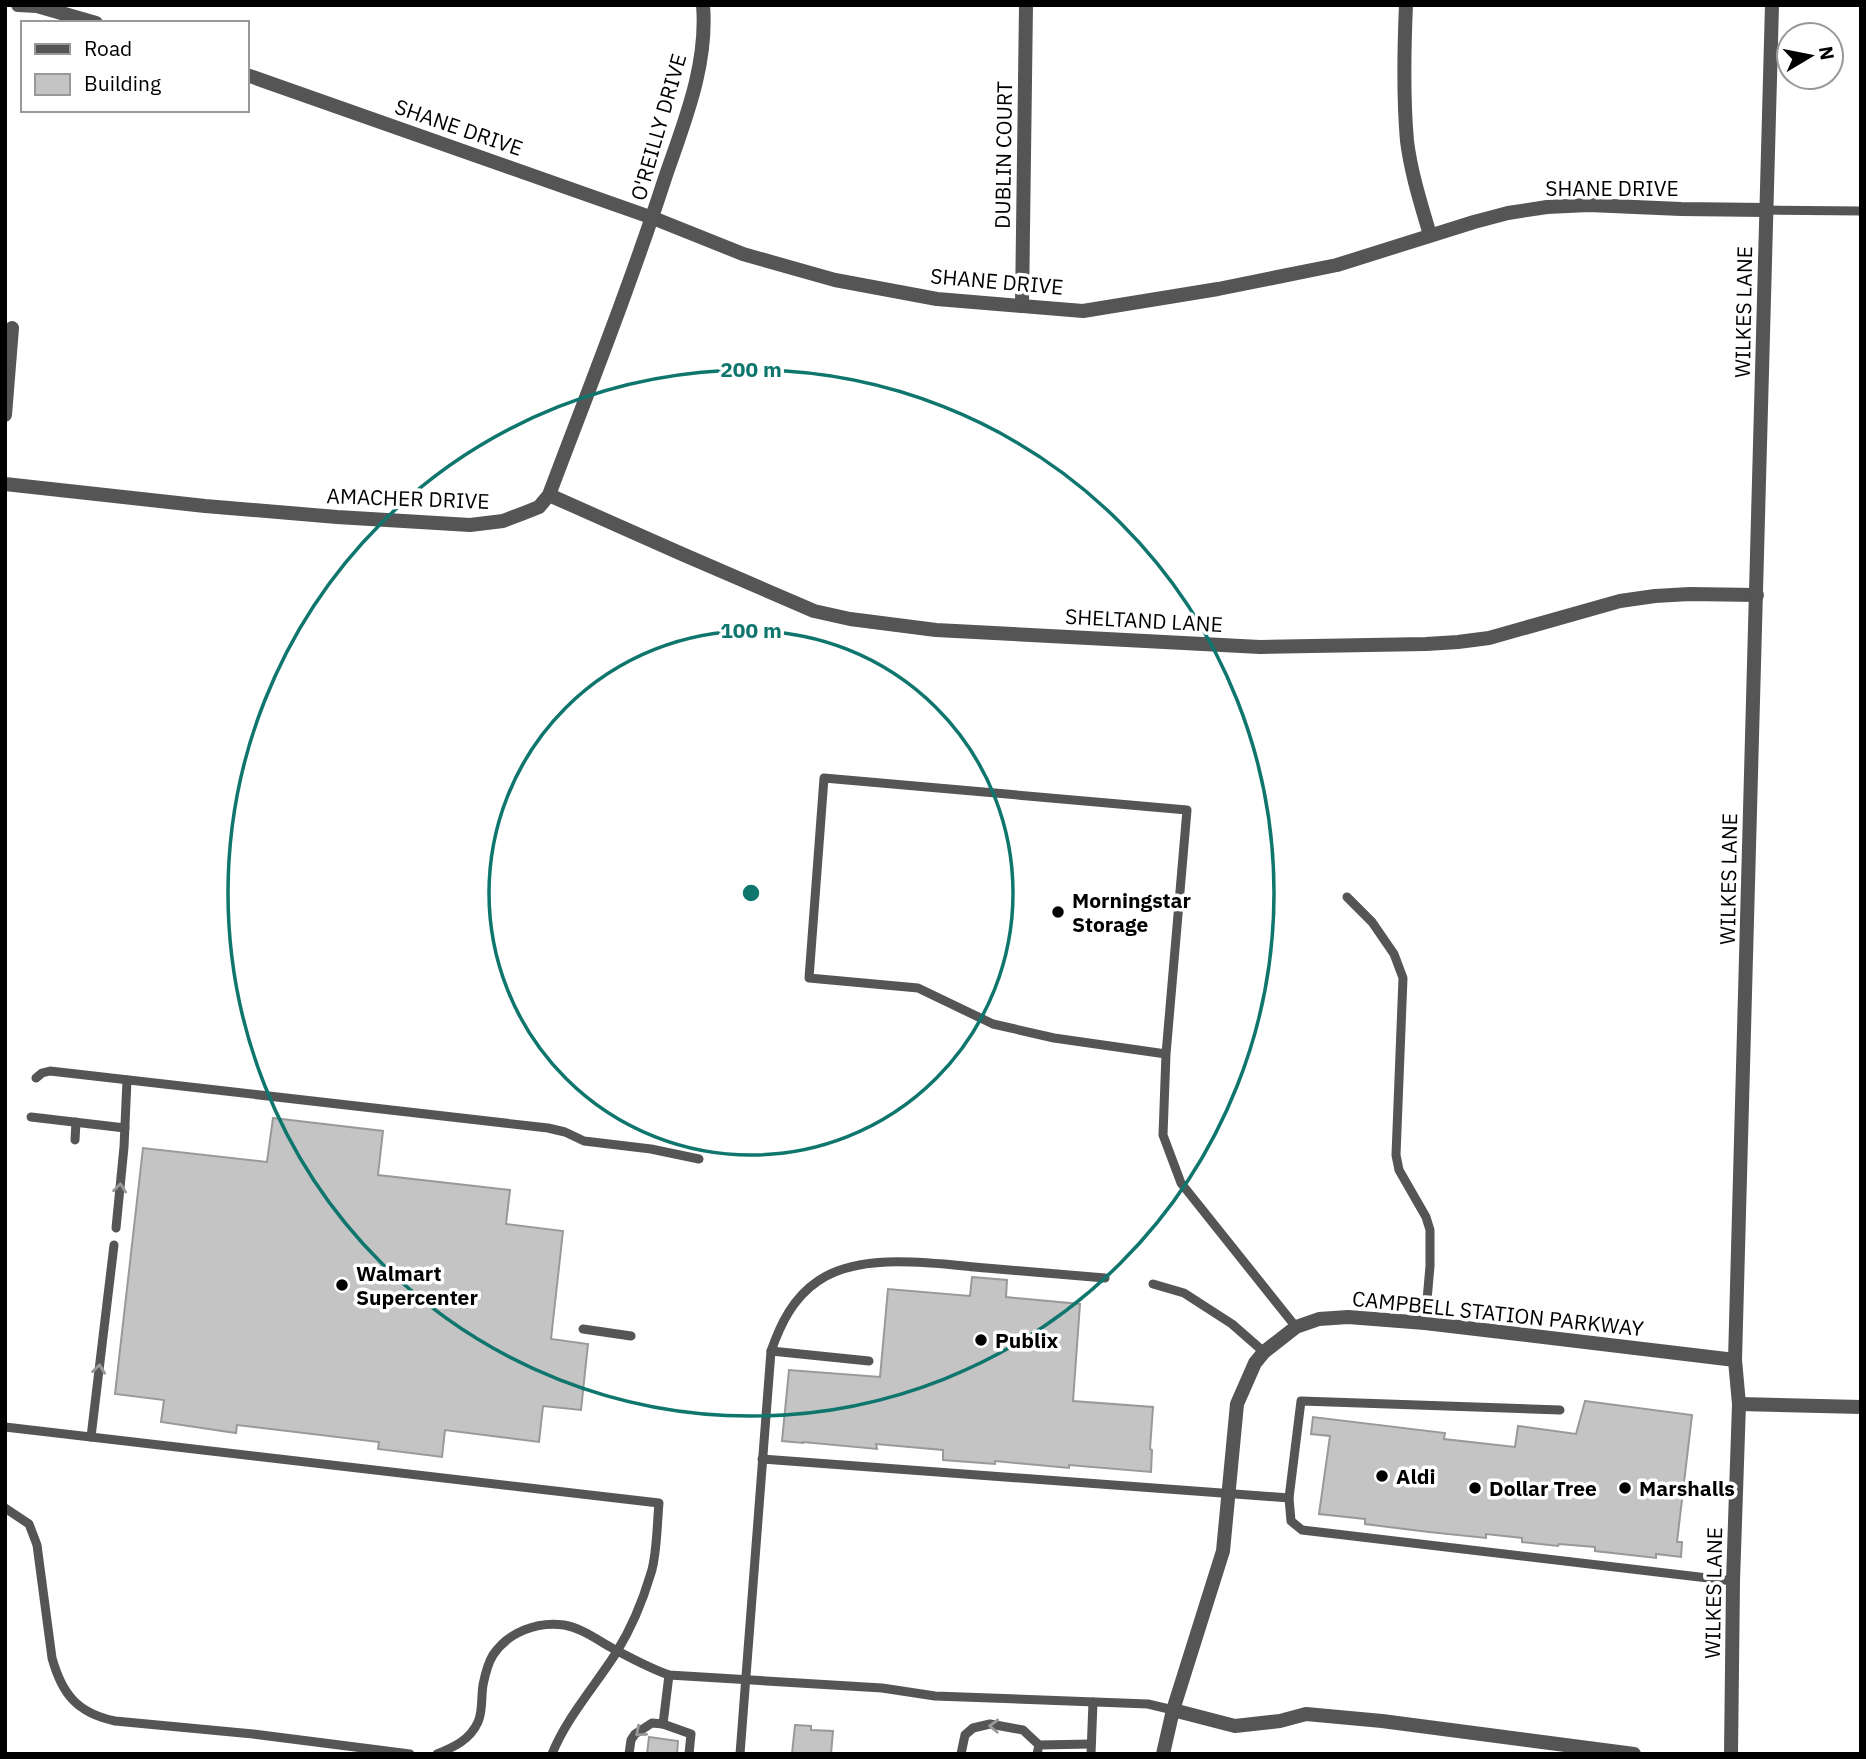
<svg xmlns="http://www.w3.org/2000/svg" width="1866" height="1759" viewBox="0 0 1866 1759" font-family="'IBM Plex Sans',sans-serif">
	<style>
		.building { fill: #c4c4c4; stroke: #999; stroke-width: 2 }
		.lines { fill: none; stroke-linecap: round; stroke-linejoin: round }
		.service { stroke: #555; stroke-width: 9 }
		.minor { stroke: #555; stroke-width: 14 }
		.oneway { stroke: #999 }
		.ring { fill: none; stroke: #0f766e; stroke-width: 3.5 }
		.poi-dot { fill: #000; stroke: #fff; stroke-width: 2.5 }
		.labels { text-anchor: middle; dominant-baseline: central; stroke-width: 7; stroke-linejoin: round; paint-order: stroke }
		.street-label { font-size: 21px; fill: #000; stroke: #fff }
		.poi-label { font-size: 21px; font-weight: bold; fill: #000; stroke: #fff; text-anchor: start }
		.centre { fill: #0f766e; stroke: #fff; stroke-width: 3.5 }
		.ring-label { font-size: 21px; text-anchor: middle; font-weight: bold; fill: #0f766e; stroke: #fff; stroke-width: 7; stroke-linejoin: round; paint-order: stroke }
	</style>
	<rect width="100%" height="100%" fill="#fff"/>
	<g class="building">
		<path d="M273,1118L383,1131L378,1175L510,1190L506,1224L563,1231L551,1339L588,1344L581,1410L543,1406L539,1442L445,1430L442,1457L378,1449L379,1442L237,1425L236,1433L161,1422L164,1400L115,1394L143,1148L267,1162Z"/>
		<path d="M972,1277L1007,1280L1006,1297L1080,1304L1073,1401L1153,1407L1150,1449L1152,1450L1151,1472L1069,1465V1468L995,1461V1464L943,1460V1450L876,1444L877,1449L803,1442V1443L782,1441L789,1370L880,1377L888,1289L970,1296Z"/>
		<path d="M1585,1401L1692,1415L1677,1542H1682L1681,1557L1656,1554V1558L1595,1551V1547L1559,1544L1558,1546L1522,1542V1538L1486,1534V1538L1429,1532L1365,1524V1519L1319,1514L1330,1436L1311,1434L1313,1417L1445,1433L1444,1439L1515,1447L1518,1426L1576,1434Z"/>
		<path d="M795,1725L811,1726V1730L833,1731L831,1754H792Z"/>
		<path d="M649,1737L678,1741L677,1754H647Z"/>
	</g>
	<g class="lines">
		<g class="service">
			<path d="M1766,210L1861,211"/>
			<path d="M1347,897L1372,922L1394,954L1403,978L1396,1155L1399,1170L1426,1217L1430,1230V1266L1425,1323"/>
			<path d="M1166,1054L1054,1038L993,1024L918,988L809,978L824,778L1187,810L1166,1054L1163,1135L1181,1183L1296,1327"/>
			<path d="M36,1078L42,1073L50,1071L548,1128L565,1132L584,1141L651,1149L699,1159"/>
			<path d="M31,1117L125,1128"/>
			<path d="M75,1140L76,1122"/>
			<path d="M116,1228L124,1147L127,1080"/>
			<path d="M1153,1284L1184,1293L1232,1324L1264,1352"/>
			<path d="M583,1329L631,1336"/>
			<path d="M771,1351L869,1361"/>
			<path d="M1560,1410L1301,1401L1289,1498L1291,1521L1302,1530L1733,1581"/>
			<path d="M5,1427L659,1503C657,1523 657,1555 651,1573C643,1600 631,1629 616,1653C595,1686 567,1717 552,1754"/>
			<path d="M91,1437L114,1245"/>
			<path d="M762,1459L1289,1498"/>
			<path d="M5,1508L29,1524L37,1545L52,1658C62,1694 77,1713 115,1721L253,1734L410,1754"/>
			<path d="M663,1724L669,1675"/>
			<path d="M437,1754C454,1747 470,1740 478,1722C483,1711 481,1697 483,1685C485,1675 488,1663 493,1655C508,1632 538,1621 564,1625C581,1628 596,1639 612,1648C631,1658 649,1668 669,1675L882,1688L935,1696L1148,1704L1173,1710"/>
			<path d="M629,1754L631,1740L635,1734L652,1723L663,1724L691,1734L689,1754"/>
			<path d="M740,1754L771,1351C781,1323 793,1298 818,1281C861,1251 937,1264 986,1268C1026,1271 1065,1275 1105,1278"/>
			<path d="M961,1754L965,1735L973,1728L990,1724L1023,1730L1039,1745"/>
			<path d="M1037,1754L1039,1745L1091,1744"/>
			<path d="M1091,1754L1093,1702"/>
		</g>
		<g class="minor">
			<path d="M18,5L37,6L96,23"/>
			<path d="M1406,5C1404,50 1403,96 1407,141C1411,173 1421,204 1430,235"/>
			<path d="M247,75L653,218L743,254L835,280L937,299L1083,311L1218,289L1337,265L1474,222L1508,213L1547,207L1589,205L1681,209L1766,210"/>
			<path d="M1022,306L1026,5"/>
			<path d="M5,415L12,328"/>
			<path d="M5,484L205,506L337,517L470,525L503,521L524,513L539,507L549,495C589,389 631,283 666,175C685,120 708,64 703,5"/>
			<path d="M549,495L682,554L814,611L850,619L936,630L1260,647L1426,644L1458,642L1489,638L1620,601L1655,596L1690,594L1757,595"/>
			<path d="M1739,1404L1861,1407"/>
			<path d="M1173,1710L1235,1726L1280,1721L1306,1714L1382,1721L1634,1754"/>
			<path d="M1163,1754L1173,1710L1223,1551L1237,1404L1255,1363L1264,1352L1296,1327L1319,1319L1348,1317L1425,1323L1735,1360"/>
			<path d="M1731,1754L1733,1581L1739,1404L1735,1360L1772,5"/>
		</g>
	</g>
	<defs><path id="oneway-chevron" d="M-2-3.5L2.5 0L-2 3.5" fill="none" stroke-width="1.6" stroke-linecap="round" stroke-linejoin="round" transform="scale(1.75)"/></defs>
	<g class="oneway">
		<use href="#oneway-chevron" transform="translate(120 1188) rotate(-84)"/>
		<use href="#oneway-chevron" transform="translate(99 1369) rotate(-83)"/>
		<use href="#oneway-chevron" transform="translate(994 1726) rotate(-178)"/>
		<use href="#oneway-chevron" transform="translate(640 1732) rotate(139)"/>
	</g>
	<g class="ring">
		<circle cx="751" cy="893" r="262"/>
		<circle cx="751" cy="893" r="523"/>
	</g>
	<g class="poi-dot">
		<circle cx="1058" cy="912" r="7"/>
		<circle cx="342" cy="1285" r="7"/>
		<circle cx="981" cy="1340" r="7"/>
		<circle cx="1382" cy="1476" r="7"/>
		<circle cx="1475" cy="1488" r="7"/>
		<circle cx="1625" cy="1488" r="7"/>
	</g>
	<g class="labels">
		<g class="street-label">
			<text transform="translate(459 127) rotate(19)">SHANE DRIVE</text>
			<text transform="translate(658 127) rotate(-74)">O'REILLY DRIVE</text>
			<text transform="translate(1003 155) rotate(-89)">DUBLIN COURT</text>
			<text x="1612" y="188">SHANE DRIVE</text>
			<text transform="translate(997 281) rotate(5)">SHANE DRIVE</text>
			<text transform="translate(1743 312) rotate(-89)">WILKES LANE</text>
			<text transform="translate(408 498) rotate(2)">AMACHER DRIVE</text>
			<text transform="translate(1144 620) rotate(3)">SHELTAND LANE</text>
			<text transform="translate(1728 879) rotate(-89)">WILKES LANE</text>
			<text transform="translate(1498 1313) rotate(6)">CAMPBELL STATION PARKWAY</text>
			<text transform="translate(1713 1593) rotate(-89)">WILKES LANE</text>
		</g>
		<g class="poi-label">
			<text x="1072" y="900">Morningstar<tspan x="1072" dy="24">Storage</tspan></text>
			<text x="356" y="1273">Walmart<tspan x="356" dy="24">Supercenter</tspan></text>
			<text x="995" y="1340">Publix</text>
			<text x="1396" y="1476">Aldi</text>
			<text x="1489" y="1488">Dollar Tree</text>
			<text x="1639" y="1488">Marshalls</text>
		</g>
	</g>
	<circle cx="751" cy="893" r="10" class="centre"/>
	<g class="ring-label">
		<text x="751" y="377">200 m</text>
		<text x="751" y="638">100 m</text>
	</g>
	<rect width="1866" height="1759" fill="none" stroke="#000000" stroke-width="14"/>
	<rect x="21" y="21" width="228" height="91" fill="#ffffff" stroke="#999999" stroke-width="2"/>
	<rect x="35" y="44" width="35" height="10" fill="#555555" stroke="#999999" stroke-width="2"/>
	<text x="84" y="56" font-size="21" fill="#000000">Road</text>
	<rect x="35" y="74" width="35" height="21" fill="#c4c4c4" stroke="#999999" stroke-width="2"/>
	<text x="84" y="91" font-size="21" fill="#000000">Building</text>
	<g transform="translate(1810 56) rotate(80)"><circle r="33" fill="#ffffff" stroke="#999999" stroke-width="2"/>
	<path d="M0-5L12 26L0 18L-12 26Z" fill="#000000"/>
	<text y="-10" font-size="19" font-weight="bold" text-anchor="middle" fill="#000000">N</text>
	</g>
</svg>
